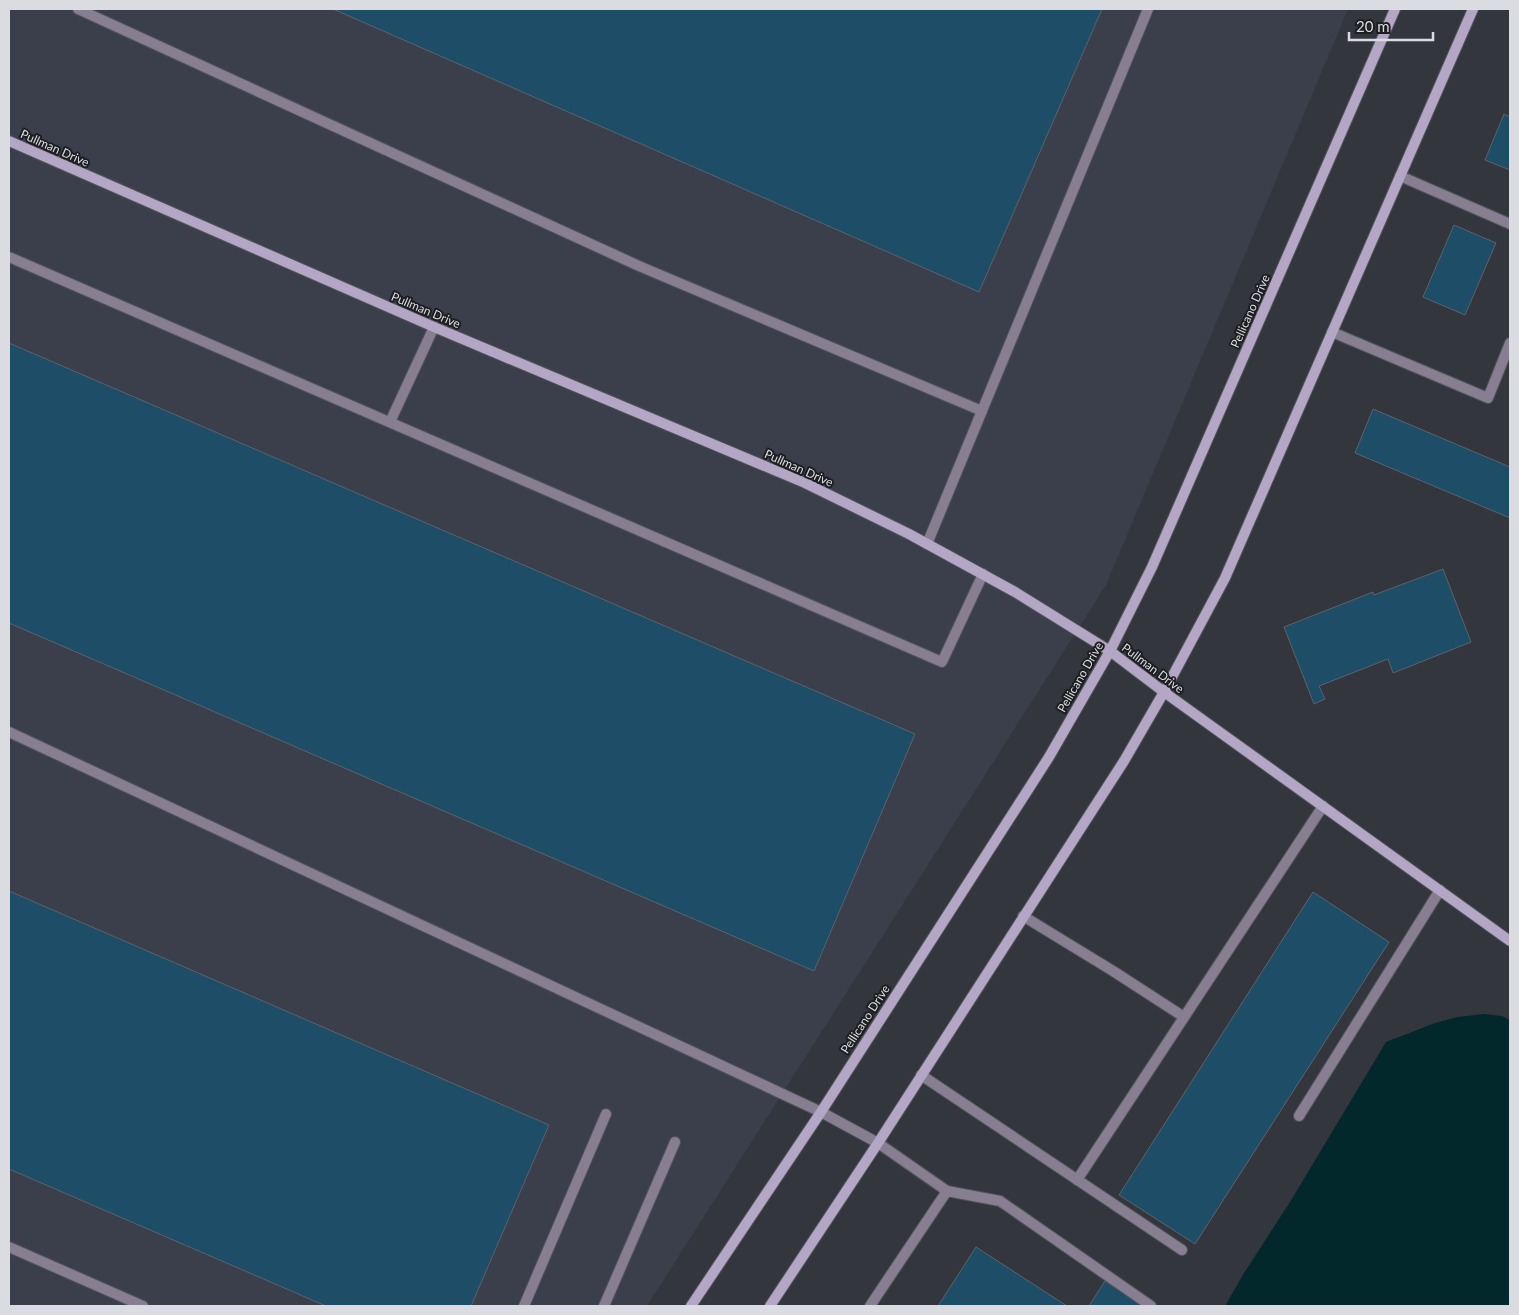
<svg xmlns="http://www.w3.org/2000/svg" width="1519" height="1315" viewBox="0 0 1519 1315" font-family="Lato,sans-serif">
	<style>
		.built { fill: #3b3f4c }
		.water { fill: #03282b }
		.building { fill: #1e4d68; stroke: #5b6369 }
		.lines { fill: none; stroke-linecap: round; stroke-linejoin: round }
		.lane-casing { stroke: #52545b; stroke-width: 12 }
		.secondary-casing { stroke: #52545b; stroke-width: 12 }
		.lane { stroke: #877e91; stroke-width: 10 }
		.secondary { stroke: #b4a6c5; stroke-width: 10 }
		.labels { text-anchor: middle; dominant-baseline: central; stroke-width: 4; stroke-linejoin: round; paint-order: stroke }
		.street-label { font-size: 12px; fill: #dbdce1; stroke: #1d1e21 }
	</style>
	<rect width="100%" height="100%" fill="#34363e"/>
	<path class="built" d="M9,9H1348L1106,585L647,1306H9Z"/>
	<path class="water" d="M1484,1014L1502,1016L1510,1020V1306H1225L1244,1273L1290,1202L1386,1042L1435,1023L1457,1017Z"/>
	<g class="building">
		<path d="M333,9H1102L979,292Z"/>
		<path d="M1504,114L1510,117V170L1485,160Z"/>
		<path d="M1454,225L1496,243L1465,315L1423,297Z"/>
		<path d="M9,343L915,734L814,971L9,623Z"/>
		<path d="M1373,409L1510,467V518L1355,453Z"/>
		<path d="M1443,569L1471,642L1393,673L1388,659L1319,686L1325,699L1314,704L1284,627L1373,592L1374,595Z"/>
		<path d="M9,891L549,1125L471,1306H326L9,1169Z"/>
		<path d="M1313,892L1389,942L1195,1244L1119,1195Z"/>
		<path d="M976,1247L1067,1306H938Z"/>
		<path d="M1105,1281L1144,1306H1089Z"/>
	</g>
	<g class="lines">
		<defs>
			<g id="lane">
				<path d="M78,9L639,266L982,411"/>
				<path d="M1400,176L1510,224"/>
				<path d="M9,257L942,662L983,574"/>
				<path d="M1332,332L1488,398L1510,343"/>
				<path d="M390,422L434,327"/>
				<path d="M927,544L1148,9"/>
				<path d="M9,732L821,1112L878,1143L947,1191L1000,1201L1151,1306"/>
				<path d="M1023,916L1113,971L1184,1017"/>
				<path d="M921,1075L1182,1250"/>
				<path d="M1299,1116L1440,890"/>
				<path d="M1077,1180L1323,806"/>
				<path d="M9,1247L143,1306"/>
				<path d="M524,1306L606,1114"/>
				<path d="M604,1306L675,1142"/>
				<path d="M870,1306L947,1191"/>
			</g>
			<g id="secondary">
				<path d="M9,141L434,327L805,483L909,534L1015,592L1110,651L1164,692L1510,941"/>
				<path d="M691,1306L821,1112L1049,757L1110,651L1152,567L1395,9"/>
				<path d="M770,1306L878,1143L1124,761L1164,692L1225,578L1473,9"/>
			</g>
		</defs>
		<use href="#lane" class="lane-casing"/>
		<use href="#secondary" class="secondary-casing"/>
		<use href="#lane" class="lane"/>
		<use href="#secondary" class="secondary"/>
	</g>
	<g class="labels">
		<g class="street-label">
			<text transform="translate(55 148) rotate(24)">Pullman Drive</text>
			<text transform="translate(426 310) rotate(23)">Pullman Drive</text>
			<text transform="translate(1250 311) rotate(-66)">Pellicano Drive</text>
			<text transform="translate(799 468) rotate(24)">Pullman Drive</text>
			<text transform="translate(1153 668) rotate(37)">Pullman Drive</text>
			<text transform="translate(1080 677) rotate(-60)">Pellicano Drive</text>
			<text transform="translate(865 1019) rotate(-57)">Pellicano Drive</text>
		</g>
	</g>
	<rect width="1519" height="1315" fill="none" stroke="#dbdce1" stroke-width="20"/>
	<path d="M1349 32v8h84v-8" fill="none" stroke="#dbdce1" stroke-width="2.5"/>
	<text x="1356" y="32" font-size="15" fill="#dbdce1" stroke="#1d1e21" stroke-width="4" paint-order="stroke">20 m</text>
</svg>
